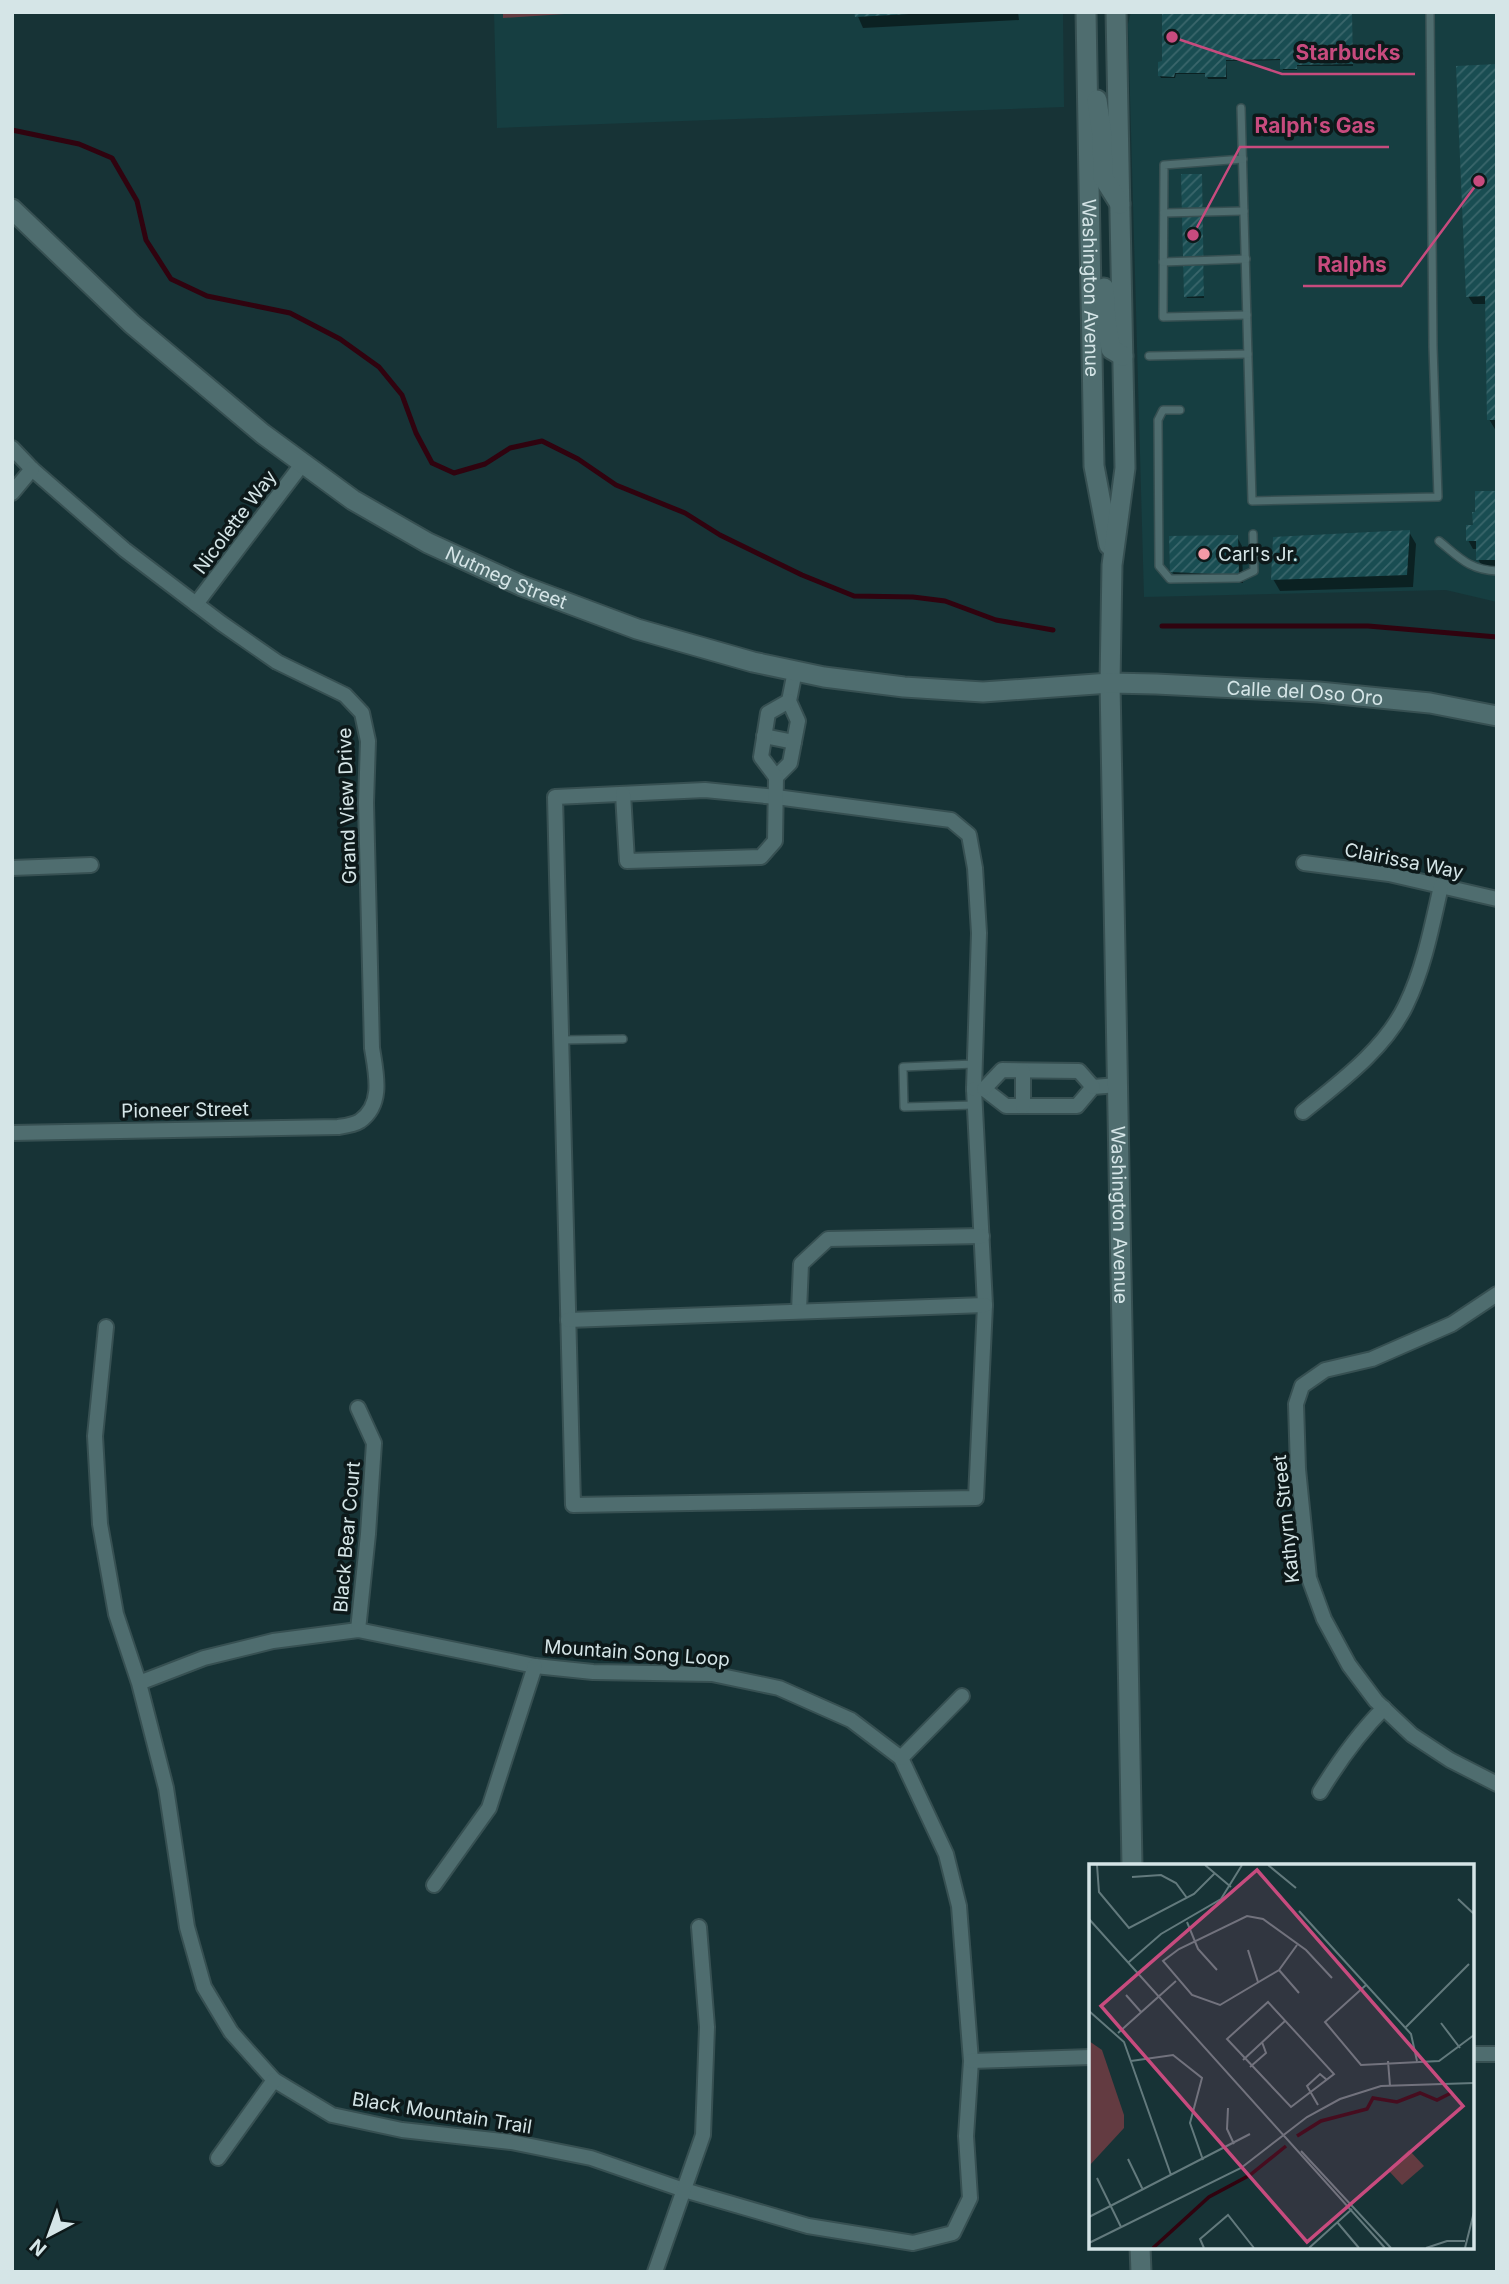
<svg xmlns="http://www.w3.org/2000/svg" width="1509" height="2284" viewBox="0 0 1509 2284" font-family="Inter,sans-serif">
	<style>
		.built { fill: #163e41 }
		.grass { fill: #633b41 }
		.shadow { fill: #0007 }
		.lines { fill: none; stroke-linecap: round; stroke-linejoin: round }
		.stream { stroke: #30030f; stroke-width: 5 }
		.building { fill: url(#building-hatch) }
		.service-casing { stroke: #375052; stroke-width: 10 }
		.minor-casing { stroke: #375052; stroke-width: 18 }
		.secondary-casing { stroke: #375052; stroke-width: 23 }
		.service { stroke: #4f6d6f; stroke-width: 7 }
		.minor { stroke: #4f6d6f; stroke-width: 14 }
		.secondary { stroke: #4f6d6f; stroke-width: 19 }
		.poi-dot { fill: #f39aa7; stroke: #0d191a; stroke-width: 2.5 }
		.labels { text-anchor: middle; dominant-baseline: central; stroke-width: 7; stroke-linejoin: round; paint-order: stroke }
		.street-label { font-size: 19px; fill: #d5e5e7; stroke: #0d191a }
		.poi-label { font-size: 19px; fill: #d5e5e7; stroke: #0d191a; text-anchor: start }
		.inset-river { fill: none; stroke: #30030f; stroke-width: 3.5 }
		.inset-road { fill: none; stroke: #637a7d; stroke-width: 2 }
		.view { fill: #c74b7e; fill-opacity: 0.15; stroke: #c74b7e; stroke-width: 3.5 }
		.inset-edge { fill: none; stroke: #d5e5e7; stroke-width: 3.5 }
		.leader { fill: none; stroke: #c74b7e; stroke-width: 2.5 }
		.callout-dot { fill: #c74b7e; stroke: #0d191a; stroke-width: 2.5 }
		.callout-label { font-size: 21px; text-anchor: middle; font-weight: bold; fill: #c74b7e; stroke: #0d191a; stroke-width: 7; stroke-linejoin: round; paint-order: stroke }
	</style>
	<defs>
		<pattern id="building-hatch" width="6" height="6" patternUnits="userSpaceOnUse" patternTransform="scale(1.75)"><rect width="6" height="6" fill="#194d52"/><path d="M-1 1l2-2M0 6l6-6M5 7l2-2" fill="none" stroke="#3a666b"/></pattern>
	</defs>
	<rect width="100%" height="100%" fill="#173336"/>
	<g class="built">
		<path d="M494,12H1063L1064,107L497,128Z"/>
		<path d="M1131,12H1497V602L1446,590L1144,597L1128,24Z"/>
	</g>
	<path class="grass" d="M503,12H595L503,18Z"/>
	<g class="shadow">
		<path d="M856,12H1018L1019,20L863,28Z"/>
		<path d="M1351,13L1353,66H1297V70H1283L1281,60L1226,61L1227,79H1208L1206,74H1176L1175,78H1161L1160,76Z"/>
		<path d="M1497,66V431H1496L1489,419L1487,304H1473L1468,296Z"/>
		<path d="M1201,175L1204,298H1187L1186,296Z"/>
		<path d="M1497,492V568H1483L1478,559V549H1473L1468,540Z"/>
		<path d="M1409,532L1416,544L1413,587L1280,591L1273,579Z"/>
		<path d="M1237,537L1242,546L1243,583L1177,580L1172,571Z"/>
	</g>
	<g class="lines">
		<g class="stream">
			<path d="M12,130L79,144L112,158L137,201L146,240L171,279L207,296L290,313L340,339L379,367L402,395L416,433L432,463L454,473L485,464L510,448L542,441L578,459L616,485L685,513L720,535L802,575L854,596L913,597L945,601L996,620L1053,630"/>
			<path d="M1162,626H1368L1497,637"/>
		</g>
	</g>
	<g class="building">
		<path d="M854,12H909V14L855,17Z"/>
		<path d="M1352,12L1353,64L1297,65V69H1280V59L1226,60V77H1205V73H1175L1174,77L1158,76V62L1162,61V14Z"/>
		<path d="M1497,64V420H1487L1485,296L1466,297L1456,66Z"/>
		<path d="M1181,174H1202L1204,296L1184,297Z"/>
		<path d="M1475,491H1497V560H1476V541H1466V525H1473L1472,512H1475Z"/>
		<path d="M1410,530L1407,575L1271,580L1273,537Z"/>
		<path d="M1238,535L1239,575L1170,572L1169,536Z"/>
	</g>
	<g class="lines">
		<defs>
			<g id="service">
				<path d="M1241,108L1252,501L1438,497L1433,347L1430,12"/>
				<path d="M1243,159L1164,165L1163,317L1247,315"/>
				<path d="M1164,213L1244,211"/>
				<path d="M1163,262L1246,259"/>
				<path d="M1149,356L1248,354"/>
				<path d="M1180,410H1163L1158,420L1159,566L1170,579L1239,578L1254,571L1253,534"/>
				<path d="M1439,541C1459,557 1469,570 1497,571"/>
				<path d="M561,1040L623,1039"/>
				<path d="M974,1064L903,1067L904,1107L974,1105"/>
			</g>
			<g id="minor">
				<path d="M12,448L32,469L125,550L221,623L277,662L345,695L362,713L368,741L366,803L372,1048C376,1073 384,1104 360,1121C354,1125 345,1126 338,1127L12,1133"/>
				<path d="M12,493L32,469"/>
				<path d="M196,604L303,463"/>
				<path d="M764,736L794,742"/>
				<path d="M776,777L790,763L798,721L789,701L795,671"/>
				<path d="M705,790L776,797L951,820L969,835L975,868L979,933L974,1089L985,1305L976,1498L573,1505L555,797Z"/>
				<path d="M623,794L627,861L761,857L775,841L776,777L761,757L768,713L789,701"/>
				<path d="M1304,863L1389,874L1497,899"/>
				<path d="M12,868L91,865"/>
				<path d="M974,1089H984L1006,1106H1077L1093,1087L1118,1085"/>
				<path d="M984,1089L1002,1070L1079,1071L1093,1087"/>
				<path d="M1023,1106V1071"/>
				<path d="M1303,1112C1340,1082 1385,1049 1406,1005C1424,968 1432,926 1441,886"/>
				<path d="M1497,1294L1452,1324L1372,1359L1325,1370L1302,1386L1296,1404L1298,1469L1309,1578L1324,1619L1349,1665L1376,1701L1412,1735L1450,1760L1497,1784"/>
				<path d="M799,1311L801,1264L828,1239L982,1236"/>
				<path d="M568,1320L985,1305"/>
				<path d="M106,1327L95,1436L100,1524L116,1614L139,1683L166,1788L187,1927L204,1987L231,2032L274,2080L332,2115L402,2130L511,2142L591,2158L684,2190L808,2226L913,2243L953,2233L970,2198L966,2136L971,2061L959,1906L946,1854L901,1758L851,1720L779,1688L712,1674L593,1672L535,1666L358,1630L273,1641L204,1658L139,1683"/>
				<path d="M358,1630L368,1534L374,1443L358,1408"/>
				<path d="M901,1758L962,1696"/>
				<path d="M1320,1792C1339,1761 1358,1734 1384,1708"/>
				<path d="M434,1885L489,1808L535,1666"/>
				<path d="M1472,2054H1497"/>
				<path d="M971,2061L1091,2057"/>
				<path d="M218,2158L274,2080"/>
				<path d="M655,2272L703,2135L707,2027L699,1927"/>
			</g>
			<g id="secondary">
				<path id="s1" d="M1086,12L1094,466L1109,545"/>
				<path id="s2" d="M1116,12L1125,468L1112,565L1110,683L1132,1866"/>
				<path d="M1097,100L1102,135L1103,177L1120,204"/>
				<path id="s3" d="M12,209L132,324L263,434L353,500L428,543L522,586L637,629L753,662L824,677L904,687L983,692L1110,683L1156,684L1319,692L1430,703L1497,716"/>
				<path d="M1104,288L1106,319L1111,349L1123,356"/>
				<path d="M1140,2247L1141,2272"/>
			</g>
		</defs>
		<use href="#service" class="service-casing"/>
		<use href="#minor" class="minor-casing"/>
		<use href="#secondary" class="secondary-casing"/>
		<use href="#service" class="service"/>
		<use href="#minor" class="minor"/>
		<use href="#secondary" class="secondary"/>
	</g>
	<circle class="poi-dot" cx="1204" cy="554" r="7"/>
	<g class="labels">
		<g class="street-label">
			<text stroke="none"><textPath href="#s1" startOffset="276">Washington Avenue</textPath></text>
			<text transform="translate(235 522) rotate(-53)">Nicolette Way</text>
			<text stroke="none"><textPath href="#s3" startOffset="621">Nutmeg Street</textPath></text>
			<text stroke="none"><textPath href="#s3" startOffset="1437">Calle del Oso Oro</textPath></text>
			<text transform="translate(347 806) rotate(-92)">Grand View Drive</text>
			<text transform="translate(1404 861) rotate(11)">Clairissa Way</text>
			<text transform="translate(185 1110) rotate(-1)">Pioneer Street</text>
			<text stroke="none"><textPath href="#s2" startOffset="1204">Washington Avenue</textPath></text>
			<text transform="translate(1286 1519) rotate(-96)">Kathyrn Street</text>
			<text transform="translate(347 1537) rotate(-85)">Black Bear Court</text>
			<text transform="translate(637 1653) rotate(4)">Mountain Song Loop</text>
			<text transform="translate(442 2113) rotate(9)">Black Mountain Trail</text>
		</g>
		<g class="poi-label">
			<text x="1218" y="554">Carl's Jr.</text>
		</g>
	</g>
	<g transform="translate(1089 1864)">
		<rect width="385" height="385" fill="#173336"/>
		<path d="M320,286L335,302L313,321L299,306Z" fill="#633b41"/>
		<path d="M0,177L13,186L35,251V264L0,302Z" fill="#633b41"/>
		<path class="inset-river" d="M208,272L232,257L278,245L284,234L308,238L331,229L348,236L362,229M64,384L120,333L161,311L197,282"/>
		<path class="inset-road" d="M8,1L10,28L40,64L105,30L126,9M116,1L142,23M179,1L207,24M43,13L72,11L87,19L98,34M369,35L385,50M210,47L322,170L328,197M0,55L296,384M98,58L109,85L128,106M208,81L190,106L131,141L103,131L74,97L90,85L158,52L174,55L217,86L243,114M159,86L169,118M40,98L72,70L132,35L153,1M190,106L210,129M277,121L236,158L272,201L350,197L385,171M37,131L52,148M179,138L245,210L202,243L138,175ZM0,147L35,178L82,311M352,159L371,184M316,164L380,100M29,169L87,117M154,196L196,157M42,197L84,191L113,214L101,259L114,296M299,197L301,222M161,203L177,189L173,178M229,241L218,222L231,210L238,216M139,244L138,265L145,280M212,287L302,384M39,295L54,326M8,314L32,363M0,353L161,270M248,358L270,384M0,379L152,304L218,253L251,235L292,222L385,219M115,384L111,375L139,351L165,384M220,384L263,345M337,384L358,377H376M376,384L385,348"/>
		<path class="view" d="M168,6L374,242L218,378L12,142Z"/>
		<rect width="385" height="385" class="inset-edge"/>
	</g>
	<path class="leader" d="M1172 37L1282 74H1415M1193 235L1240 147H1389M1479 181L1401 286H1303"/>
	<g class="callout-dot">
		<circle cx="1172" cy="37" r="7"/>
		<circle cx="1193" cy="235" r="7"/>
		<circle cx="1479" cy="181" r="7"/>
	</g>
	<g class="callout-label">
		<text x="1348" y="60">Starbucks</text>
		<text x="1315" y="133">Ralph's Gas</text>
		<text x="1352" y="272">Ralphs</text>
	</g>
	<rect width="1509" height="2284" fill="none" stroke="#d5e5e7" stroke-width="28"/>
	<g transform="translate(49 2235) rotate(221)" stroke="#0d191a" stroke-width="5" paint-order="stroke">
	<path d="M0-5L12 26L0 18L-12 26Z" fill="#d5e5e7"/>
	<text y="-10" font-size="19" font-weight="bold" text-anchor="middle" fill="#d5e5e7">N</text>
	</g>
</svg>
